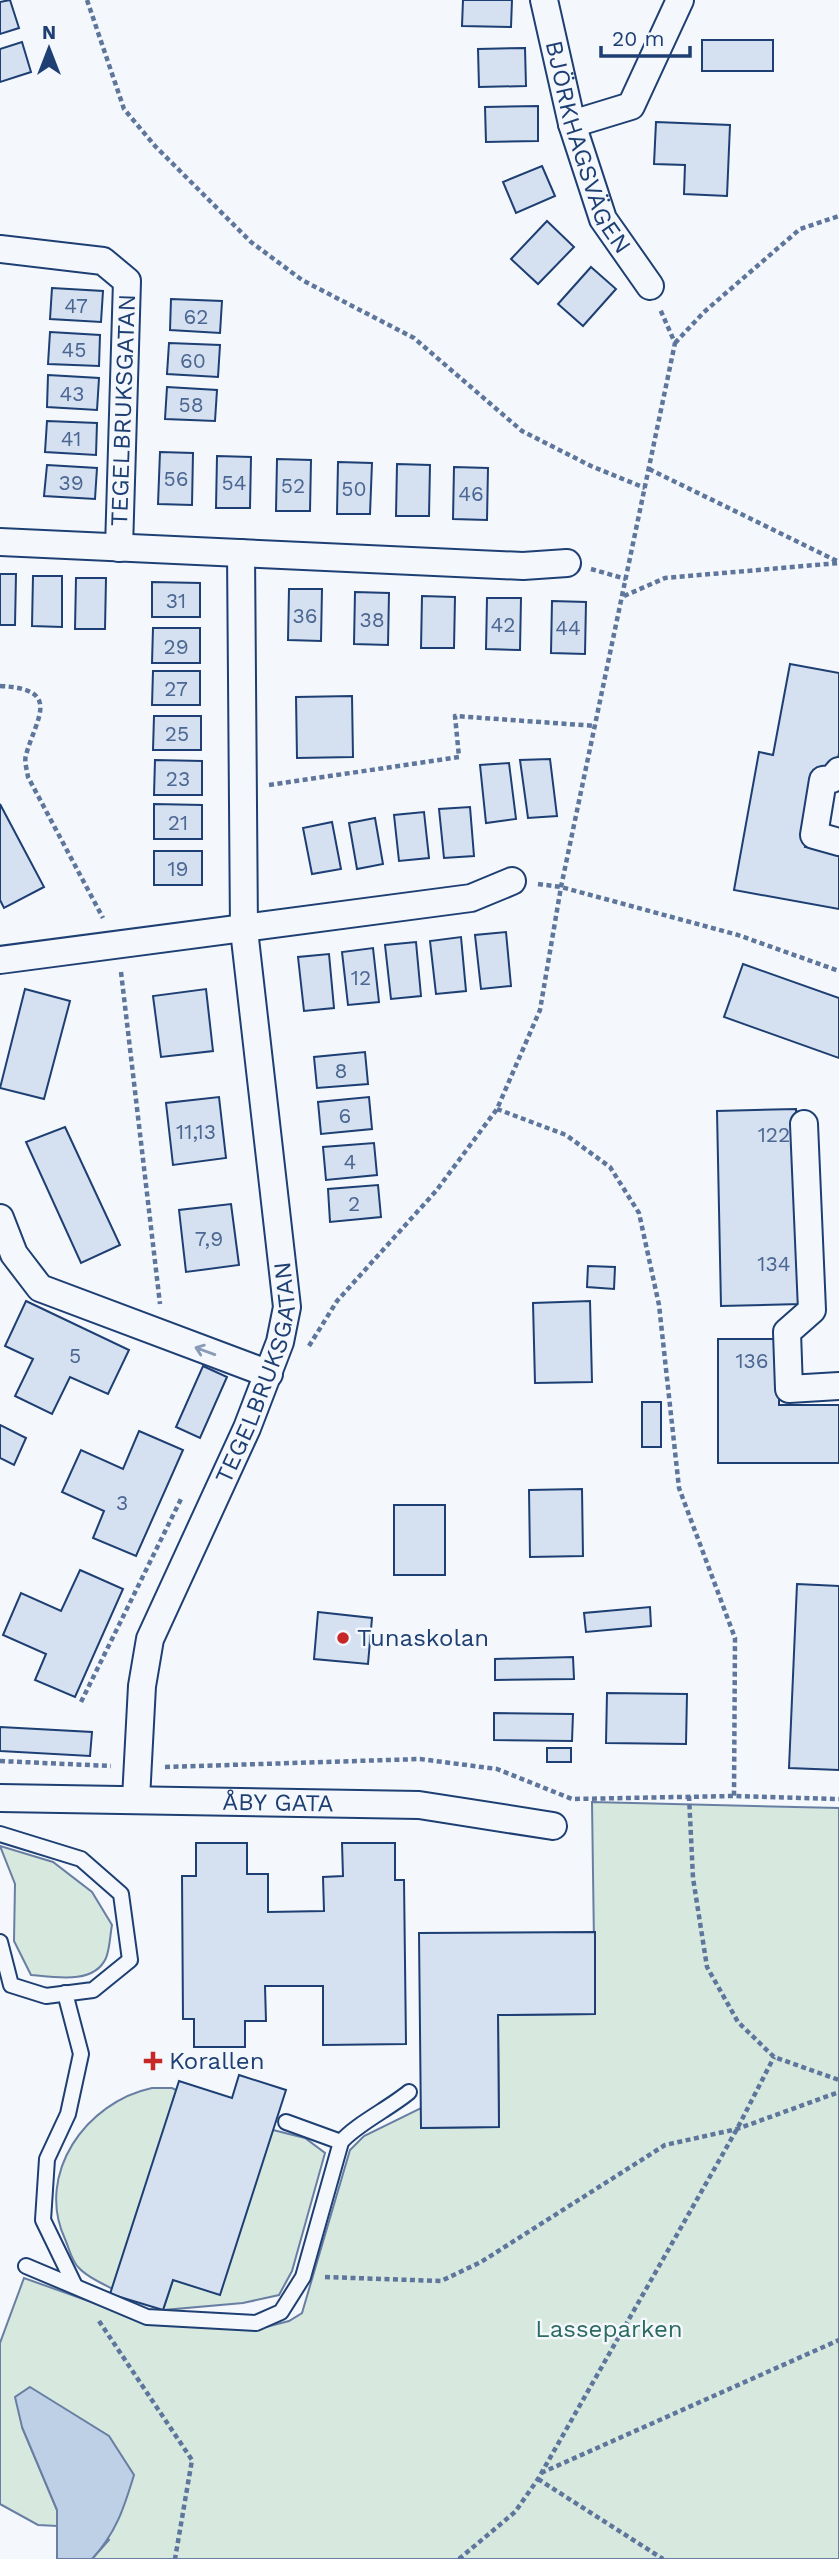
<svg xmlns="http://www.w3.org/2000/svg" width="839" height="2559" viewBox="0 0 839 2559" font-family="'Work Sans',sans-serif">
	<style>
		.green { fill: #d7e8df; stroke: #687fa3; stroke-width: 2 }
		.water { fill: #bed0e5; stroke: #687fa3; stroke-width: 2 }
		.building { fill: #d5e0f0; stroke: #1d3f73; stroke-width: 2 }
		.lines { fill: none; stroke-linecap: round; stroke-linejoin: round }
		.service-casing { stroke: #1d3f73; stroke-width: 18 }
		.minor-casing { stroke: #1d3f73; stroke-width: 30 }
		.path { stroke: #5e769c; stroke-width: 4.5; stroke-dasharray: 5 3.5; stroke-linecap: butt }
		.service { stroke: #f4f7fb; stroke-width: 14 }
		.minor { stroke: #f4f7fb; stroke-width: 26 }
		.oneway { stroke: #889bb7 }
		.poi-dot { fill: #c62828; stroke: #f4f7fb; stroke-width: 2.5 }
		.labels { text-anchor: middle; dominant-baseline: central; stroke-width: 5; stroke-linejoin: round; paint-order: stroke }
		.number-label { font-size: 21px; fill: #4b6792 }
		.street-label { font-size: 24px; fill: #1d3f73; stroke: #f4f7fb }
		.poi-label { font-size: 24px; fill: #1d3f73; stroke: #f4f7fb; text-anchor: start }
		.park-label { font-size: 24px; fill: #2c6c60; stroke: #f4f7fb }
	</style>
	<rect width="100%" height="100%" fill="#f4f7fb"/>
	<g class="green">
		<path d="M592,1802L839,1808V2559H92L109,2540L22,2427L57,2510V2526L38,2525L0,2504V2343L24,2278L150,2323L266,2327L289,2321L302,2313L350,2150L364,2136L421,2108V2128L499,2127L498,2015L595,2014Z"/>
		<path d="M0,1846L53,1862L92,1892L112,1925C110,1935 110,1948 106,1958C94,1985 54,1977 31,1975L14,1941L15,1884Z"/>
		<path d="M152,2088H172L185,2094L121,2293C108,2286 89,2279 79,2268C72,2262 69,2248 65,2239C35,2174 86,2102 152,2088Z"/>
		<path d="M273,2130L305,2138L325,2153L292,2271L279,2295L243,2303L163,2310L173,2280Z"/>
	</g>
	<path class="water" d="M30,2387L109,2436L134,2475C124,2508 116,2533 92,2559H57V2510L22,2427L15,2397Z"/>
	<g class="building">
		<path d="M10,0L19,28L0,34V2Z"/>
		<path d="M463,0H512L511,27L462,26Z"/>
		<rect x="702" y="40" width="71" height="31"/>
		<path d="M22,42L31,72L0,82V49Z"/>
		<path d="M525,48L526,86L479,87L478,49Z"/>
		<path d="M538,106V141L486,142L485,107Z"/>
		<path d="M656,122L730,125L727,196L684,194L685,165L654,164Z"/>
		<path d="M542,166L555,196L516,213L503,182Z"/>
		<path d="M547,221L574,247L538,284L511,259Z"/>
		<path d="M591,267L616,289L583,326L558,304Z"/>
		<path d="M52,288L103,291L101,322L50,319Z"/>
		<path d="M171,299L222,301L220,333L170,330Z"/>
		<path d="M50,332L100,335L99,366L48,364Z"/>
		<path d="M169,343L220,345L218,377L167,374Z"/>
		<path d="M48,375L99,378L97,410L47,407Z"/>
		<path d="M167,387L217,390L215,421L165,419Z"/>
		<path d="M47,421L97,423L96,455L45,452Z"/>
		<path d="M160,452L193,453L192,505L158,504Z"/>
		<path d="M217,456L251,457L250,508H216Z"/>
		<path d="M277,459L311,460L310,511H276Z"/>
		<path d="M338,462L372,463L370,514H337Z"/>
		<path d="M397,464L430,465L429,516H396Z"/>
		<path d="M47,465L97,468L95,499L44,496Z"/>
		<path d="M454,467L488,468L487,520L453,519Z"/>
		<path d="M0,574H16L15,625H0Z"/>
		<path d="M33,576H62V627L32,626Z"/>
		<path d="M76,578H106L105,629H75Z"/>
		<path d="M152,582L200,583V617H152Z"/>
		<path d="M289,589H322L321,641L288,640Z"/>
		<path d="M355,592L389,593L388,645L354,644Z"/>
		<path d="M422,596L455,597L454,648H421Z"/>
		<path d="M487,598H521L520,650L486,649Z"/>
		<path d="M552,601L586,602L585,654L551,653Z"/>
		<path d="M153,628H200V663H152Z"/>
		<path d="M790,664L839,673V753L836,772L819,769L805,847L839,853V909L734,890L759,752L773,755Z"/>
		<path d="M153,671H200V705H152Z"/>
		<path d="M352,696L353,757L297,758L296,697Z"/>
		<path d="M154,716H201V750H153Z"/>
		<path d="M550,759L557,816L528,818L520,760Z"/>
		<path d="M155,760L202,761V795H154Z"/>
		<path d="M509,763L516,819L486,823L480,765Z"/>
		<path d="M0,804L44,887L4,908L0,900Z"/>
		<path d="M154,804L202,805V839H154Z"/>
		<path d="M470,807L474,856L444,858L439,809Z"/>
		<path d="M424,812L429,858L399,861L394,815Z"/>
		<path d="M375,818L383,864L357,869L349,823Z"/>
		<path d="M332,822L341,869L312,874L303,828Z"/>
		<rect x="154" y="851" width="48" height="34"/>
		<path d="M506,932L511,986L481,989L475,935Z"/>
		<path d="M461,937L466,991L436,994L430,941Z"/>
		<path d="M416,942L421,996L391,999L385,945Z"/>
		<path d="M373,948L379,1002L348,1005L342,952Z"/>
		<path d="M329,954L334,1008L304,1011L298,957Z"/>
		<path d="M743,964L839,998V1058L724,1017Z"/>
		<path d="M25,989L70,1001L44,1099L0,1088Z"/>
		<path d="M206,989L213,1051L161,1057L153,996Z"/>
		<path d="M365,1052L368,1084L317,1088L314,1057Z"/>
		<path d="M219,1097L226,1158L173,1165L166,1103Z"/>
		<path d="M369,1097L372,1129L321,1134L318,1102Z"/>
		<path d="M796,1109L800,1304L721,1306L717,1111Z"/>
		<path d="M65,1127L120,1245L81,1263L26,1142Z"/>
		<path d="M374,1143L377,1175L326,1180L323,1147Z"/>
		<path d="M378,1185L381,1217L330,1222L328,1189Z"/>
		<path d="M231,1204L239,1265L186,1272L179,1210Z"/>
		<path d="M588,1266L615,1267L614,1289L587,1287Z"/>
		<path d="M26,1301L129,1350L108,1394L70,1377L52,1414L15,1396L33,1359L5,1346Z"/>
		<path d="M590,1301L592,1382L535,1383L533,1303Z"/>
		<path d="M718,1339H779V1405H839V1463H718Z"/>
		<path d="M203,1366L227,1377L200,1438L176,1427Z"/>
		<rect x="642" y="1402" width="19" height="45"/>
		<path d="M0,1425L26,1438L14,1465L0,1458Z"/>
		<path d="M139,1431L183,1450L136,1556L93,1538L104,1511L62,1492L81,1450L123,1469Z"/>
		<path d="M582,1489L583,1556L530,1557L529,1490Z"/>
		<rect x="394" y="1505" width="51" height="70"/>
		<path d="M80,1570L123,1589L75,1697L35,1680L46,1654L3,1635L21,1593L61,1611Z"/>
		<path d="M797,1584L839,1586V1770L789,1768Z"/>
		<path d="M650,1607L651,1626L586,1632L584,1613Z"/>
		<path d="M318,1612L372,1618L368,1664L314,1659Z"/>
		<path d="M573,1657L574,1679L495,1680V1659Z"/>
		<path d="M607,1693L687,1694L686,1744L606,1743Z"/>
		<path d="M494,1713L573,1714L572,1741L494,1740Z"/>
		<path d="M0,1727L92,1732L90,1756L0,1751Z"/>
		<rect x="547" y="1748" width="24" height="14"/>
		<path d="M196,1843H247V1874H268V1912L324,1911L323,1877L343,1876L342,1843H395V1880H404L406,2044L323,2045V1986H265L266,2021H245V2047H194V2019H183L182,1876H196Z"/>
		<path d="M595,1932V2014L498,2015L499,2127L421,2128L419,1933Z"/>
		<path d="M239,2075L286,2090L220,2295L173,2280L163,2310L110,2294L179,2081L232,2098Z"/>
	</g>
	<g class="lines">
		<defs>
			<g id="service">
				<path d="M0,1834L81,1859L121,1894L130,1960L93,1990L46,1996L11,1985L0,1942"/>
				<path d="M65,1993L81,2054L68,2114L47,2159L43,2220L75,2286"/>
				<path d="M286,2122L341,2142"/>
				<path d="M26,2266L147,2317L256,2323L281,2312L303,2277L341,2142C355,2125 390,2108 409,2092"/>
			</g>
			<g id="minor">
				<path id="s1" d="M544,0L572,124L603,219L650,286"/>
				<path d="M572,124L631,106L680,0"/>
				<path d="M0,249L103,261L127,281L119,548"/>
				<path d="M0,542L523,566L567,563"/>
				<path d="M839,771L832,779L823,780L814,835L839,842"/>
				<path d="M0,960L471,898L512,881"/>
				<path d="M804,1124L812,1310L787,1332L789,1389L839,1386"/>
				<path d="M0,1218L14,1254L40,1288L269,1374"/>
				<path id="s2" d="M0,1798L419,1805L553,1826"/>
				<path id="s3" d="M136,1799L142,1686L150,1639L247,1428L280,1342L287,1307L244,930L241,553"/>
			</g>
		</defs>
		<use href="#service" class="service-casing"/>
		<use href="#minor" class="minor-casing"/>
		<g class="path">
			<path d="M87,0L124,109L155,146L251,242L302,280L414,338L522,431L591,466L645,488"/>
			<path d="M675,343L704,312L800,229L839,216"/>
			<path d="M649,469L839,562"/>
			<path d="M591,569L626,579"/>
			<path d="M624,596L665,578L839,563"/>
			<path d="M0,686C63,689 36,718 26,755C24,761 27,770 28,777L103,918"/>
			<path d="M269,785L459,757L455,716L596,726"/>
			<path d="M538,884L561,887L738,935L839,971"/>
			<path d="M121,972L160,1304"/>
			<path d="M497,1109L566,1135L610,1167L639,1213L659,1305L679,1488L735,1638L734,1796"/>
			<path d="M309,1346L337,1301L436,1191L497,1109L540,1010L561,887L675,343L660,309"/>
			<path d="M81,1702L181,1499"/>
			<path d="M0,1761L111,1766"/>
			<path d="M165,1767L420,1759L497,1769L572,1799L734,1796L839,1799"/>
			<path d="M689,1796L693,1878L707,1967L738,2022L774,2057L839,2080"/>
			<path d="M325,2277L441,2281L481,2262L665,2145L737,2129L839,2092"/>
			<path d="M99,2321L192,2460L175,2559"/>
			<path d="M541,2473L839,2340"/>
			<path d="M538,2479L663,2559"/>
			<path d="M459,2559L515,2512L538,2479L737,2129L774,2057"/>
		</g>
		<use href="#service" class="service"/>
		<use href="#minor" class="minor"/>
	</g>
	<defs><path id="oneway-shaft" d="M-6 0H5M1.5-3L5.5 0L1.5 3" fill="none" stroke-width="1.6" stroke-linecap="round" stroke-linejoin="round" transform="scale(1.75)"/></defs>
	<use class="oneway" href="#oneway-shaft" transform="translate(205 1351) rotate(-160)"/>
	<g class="poi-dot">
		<circle cx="343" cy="1638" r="7"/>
		<path d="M149.5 2050.5h7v7h7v7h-7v7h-7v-7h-7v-7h7z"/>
	</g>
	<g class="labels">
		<g class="number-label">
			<text x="76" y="305">47</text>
			<text x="196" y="316">62</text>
			<text x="74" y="349">45</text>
			<text x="193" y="360">60</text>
			<text x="72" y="393">43</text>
			<text x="191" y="404">58</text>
			<text x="71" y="438">41</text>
			<text x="176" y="478">56</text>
			<text x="71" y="482">39</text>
			<text x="234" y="482">54</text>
			<text x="293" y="485">52</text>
			<text x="354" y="488">50</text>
			<text x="471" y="493">46</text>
			<text x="176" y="600">31</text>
			<text x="305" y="615">36</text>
			<text x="372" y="619">38</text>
			<text x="503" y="624">42</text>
			<text x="568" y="627">44</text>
			<text x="176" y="646">29</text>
			<text x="176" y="688">27</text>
			<text x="177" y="733">25</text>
			<text x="178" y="778">23</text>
			<text x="178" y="822">21</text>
			<text x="178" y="868">19</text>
			<text x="361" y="977">12</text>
			<text x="341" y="1070">8</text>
			<text x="345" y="1115">6</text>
			<text x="196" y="1131">11,13</text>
			<text x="774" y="1134">122</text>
			<text x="350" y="1161">4</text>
			<text x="354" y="1203">2</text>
			<text x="209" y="1238">7,9</text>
			<text x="774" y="1263">134</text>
			<text x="75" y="1355">5</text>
			<text x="752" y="1360">136</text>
			<text x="122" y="1502">3</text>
		</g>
		<g class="street-label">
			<text stroke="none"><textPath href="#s1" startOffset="154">BJÖRKHAGSVÄGEN</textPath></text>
			<text transform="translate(123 410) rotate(-88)">TEGELBRUKSGATAN</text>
			<text stroke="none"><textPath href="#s3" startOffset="450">TEGELBRUKSGATAN</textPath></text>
			<text stroke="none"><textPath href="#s2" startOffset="278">ÅBY GATA</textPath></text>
		</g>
		<g class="poi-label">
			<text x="357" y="1638">Tunaskolan</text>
			<text x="169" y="2061">Korallen</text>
		</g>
		<g class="park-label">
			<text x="609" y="2329">Lasseparken</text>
		</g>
	</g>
	<g transform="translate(49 49)" stroke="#f4f7fb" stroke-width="5" paint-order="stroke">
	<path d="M0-5L12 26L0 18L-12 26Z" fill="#1d3f73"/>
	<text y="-10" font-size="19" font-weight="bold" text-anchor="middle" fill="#1d3f73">N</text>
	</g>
	<path d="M601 46v10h89v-10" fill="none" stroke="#1d3f73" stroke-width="3.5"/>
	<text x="612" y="46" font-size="21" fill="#1d3f73" stroke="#f4f7fb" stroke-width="5" paint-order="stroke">20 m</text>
</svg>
